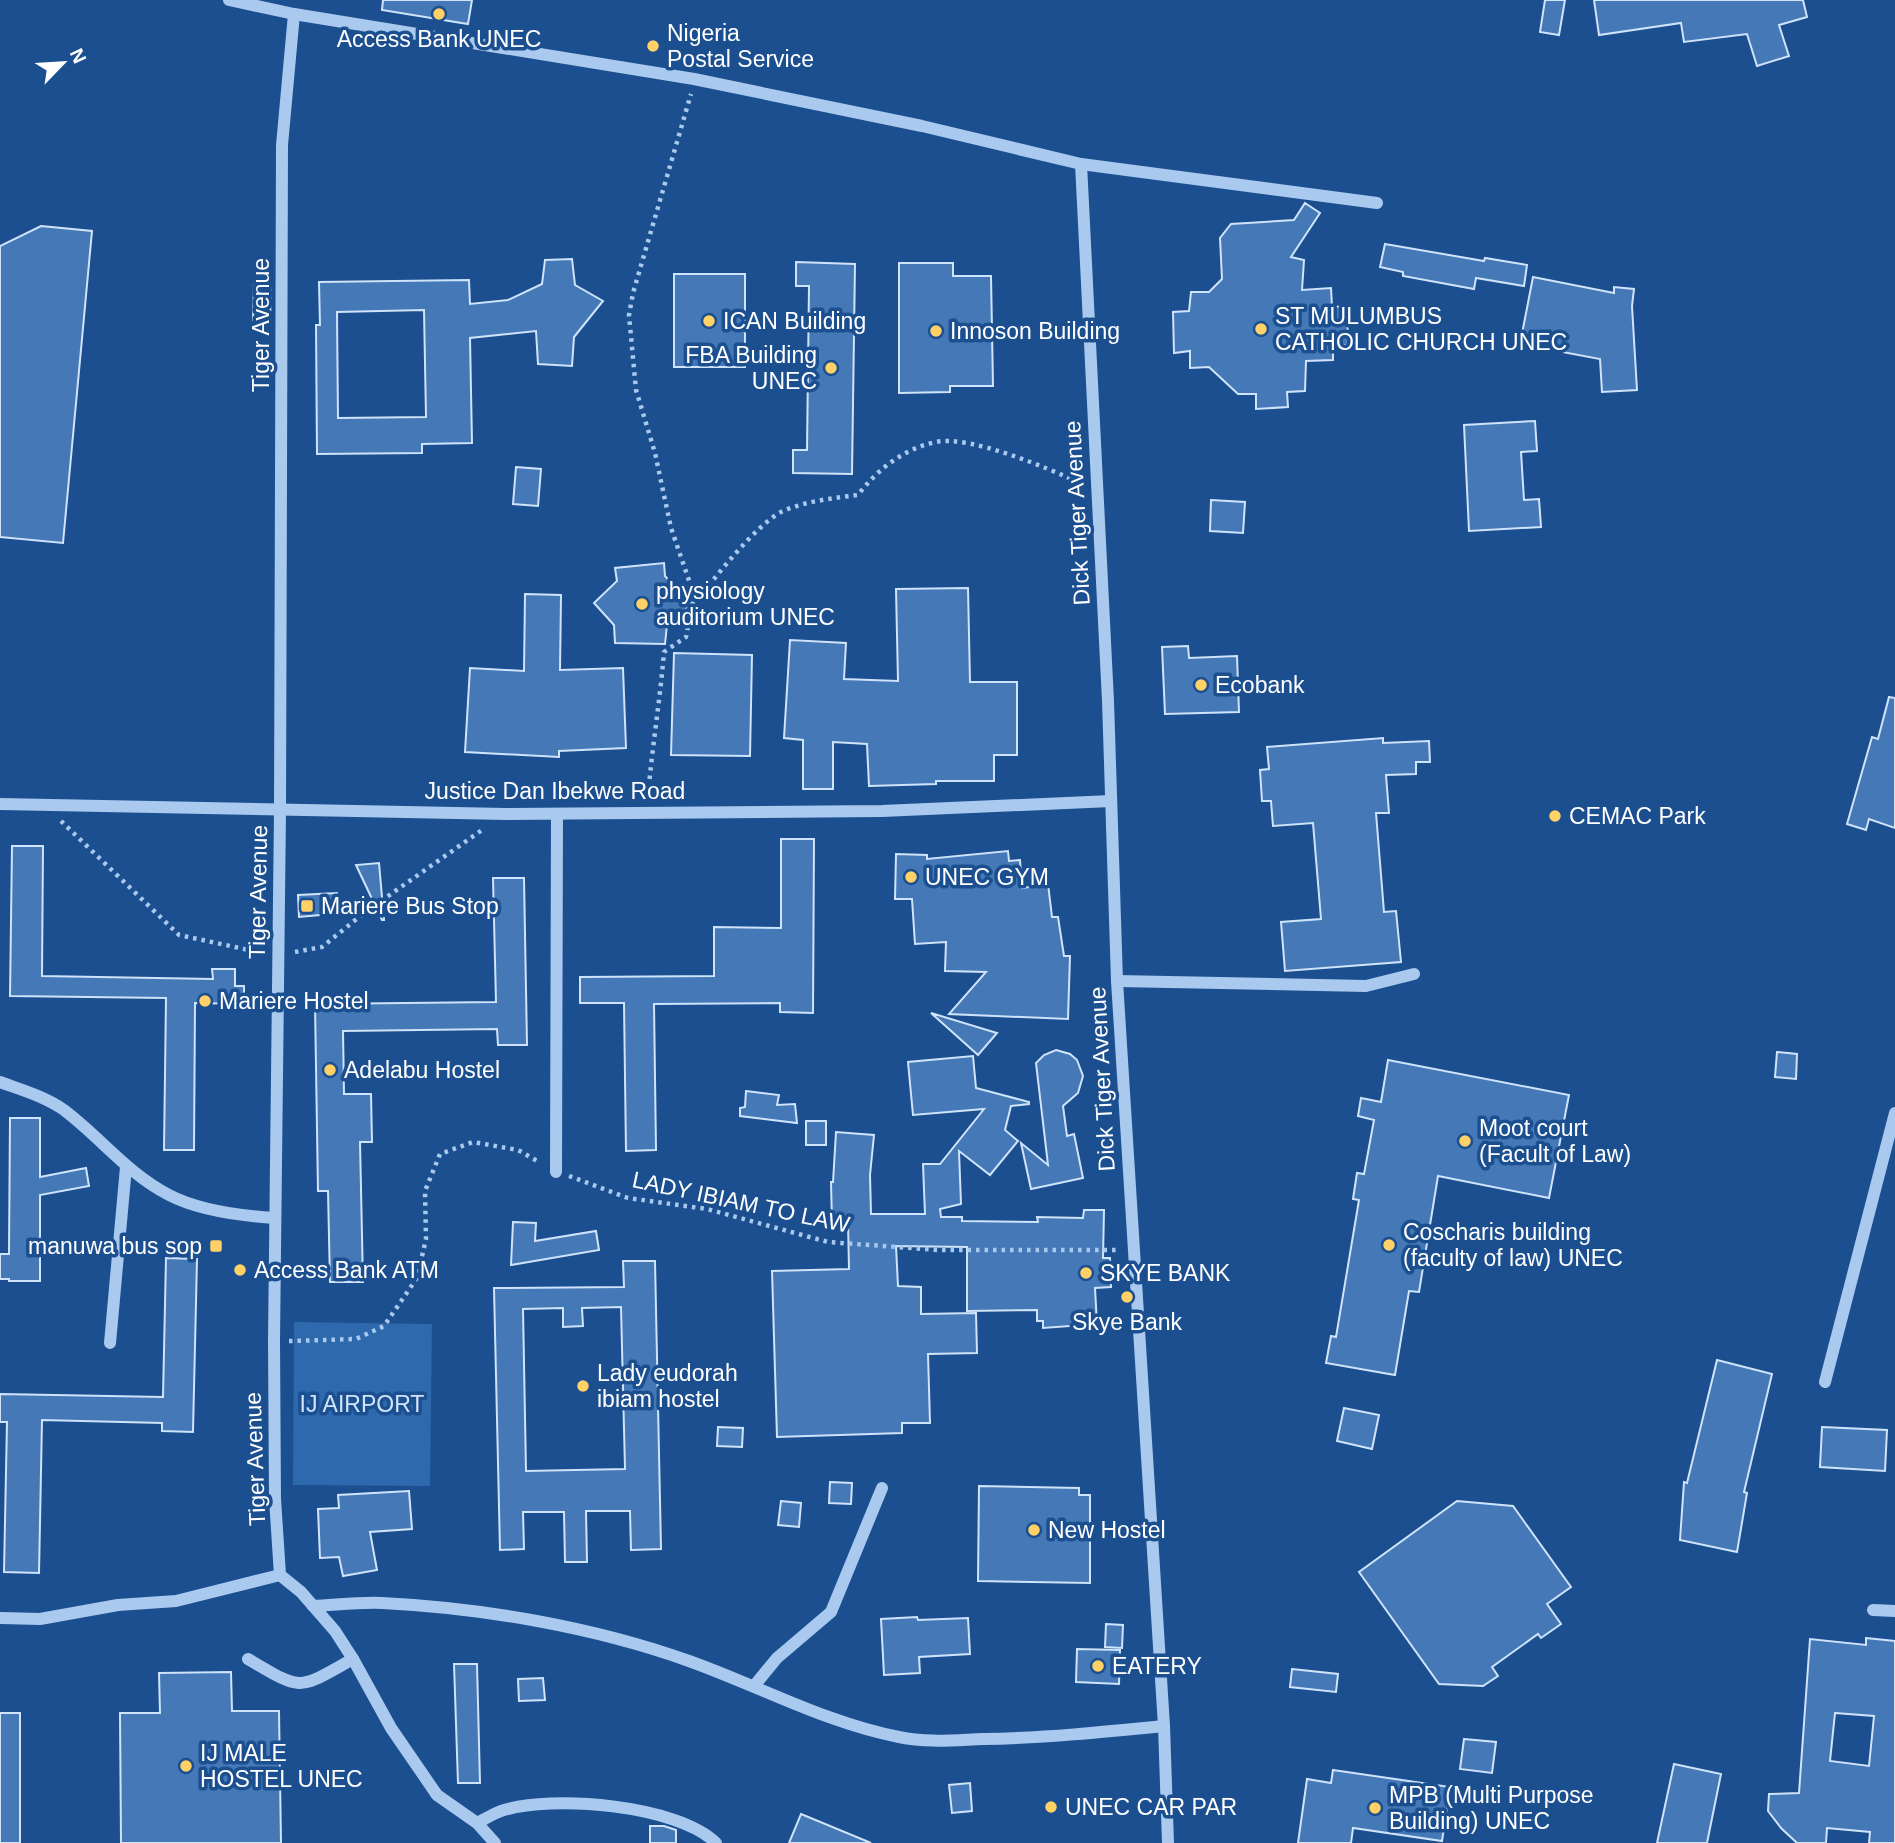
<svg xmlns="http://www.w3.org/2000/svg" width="1895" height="1843" viewBox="0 0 1895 1843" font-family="Arial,sans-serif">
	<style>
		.green { fill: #2e69ad }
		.building { fill: #4478b7; stroke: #cfe3fa; stroke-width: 2; fill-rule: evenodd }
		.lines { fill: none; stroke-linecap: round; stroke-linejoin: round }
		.path { stroke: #a9c9ee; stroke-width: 4.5; stroke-dasharray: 3.5 5; stroke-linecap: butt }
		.minor { stroke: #a9c9ee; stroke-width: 12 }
		.poi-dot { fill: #ffd166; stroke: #1b4f8f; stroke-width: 2.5 }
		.labels { text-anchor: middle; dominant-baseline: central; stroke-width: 7; stroke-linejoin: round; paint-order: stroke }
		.poi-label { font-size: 23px; fill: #fff; stroke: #1b4f8f; text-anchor: start }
		.street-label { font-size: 23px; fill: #fff; stroke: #1b4f8f }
		.park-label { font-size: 23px; fill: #cfe3fa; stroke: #1b4f8f }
	</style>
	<rect width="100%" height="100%" fill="#1b4f8f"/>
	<path class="green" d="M294,1322L432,1324L430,1486L293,1485Z"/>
	<g class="building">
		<path d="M383,0H472L468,24L382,10Z"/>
		<path d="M1545,0H1565L1559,35L1540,32Z"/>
		<path d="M1594,0H1803L1807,17L1779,25L1789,56L1757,66L1747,34L1684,42L1681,23L1599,35Z"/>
		<path d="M1305,203L1320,213L1291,257L1304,260L1302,290L1331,288L1332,307L1347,306L1348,345L1333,346V360L1306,361L1305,391L1287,392L1288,407L1256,409V394H1238L1209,367L1190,368V351L1174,353L1173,312L1189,311L1191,292H1209L1222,279L1220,238L1231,224L1294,220Z"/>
		<path d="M41,226L92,231L63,543L0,537V246Z"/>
		<path d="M1385,244L1484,261L1485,258L1527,265L1524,286L1476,278L1474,289L1403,276V272L1380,267Z"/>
		<path d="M572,259L575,285L603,301L574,337L572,366L538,364L536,331L470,338L472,443L422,444V453L317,454L316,325H320L319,282L469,280L470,304L508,300L542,284L545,260ZM424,310L426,417L338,418L337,312Z"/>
		<path d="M796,262L855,264L852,474L793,473V450H807L809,286H796Z"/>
		<path d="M899,263H953V276H991L993,386H950V392L899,393Z"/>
		<rect x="674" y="274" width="71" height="93"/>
		<path d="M1533,277L1614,293V287L1634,289L1632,306L1637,390L1602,392L1600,359L1520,344Z"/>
		<path d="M254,284L271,285L270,321L253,320Z"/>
		<path d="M1535,421L1537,451L1521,452L1524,500L1539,499L1541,527L1469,531L1464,425Z"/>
		<path d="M516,467L541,469L538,506L513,504Z"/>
		<path d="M1211,500L1245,502L1243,533L1210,531Z"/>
		<path d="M664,563L665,576L691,605L667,625L665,644L615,643L614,625L594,603L617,581L615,568Z"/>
		<path d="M968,588L970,682H1017V755H994V781H936V784L869,786L867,744L833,742V789H803V740L784,738L790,640L846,643L844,679L898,681L896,589Z"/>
		<path d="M525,594L561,595L560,670L623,668L626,748L559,751V757L465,752L470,668L524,671Z"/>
		<path d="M1188,646L1189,658L1237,656L1239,712L1165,714L1162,647Z"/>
		<path d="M674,653L752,655L750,756L671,755Z"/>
		<path d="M1889,697L1895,698V828L1869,819L1866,830L1847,824L1872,737L1878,739Z"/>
		<path d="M1383,738V743L1429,741L1430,762H1416V774L1386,775L1389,813H1376L1384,912L1396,911L1401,962L1285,971L1281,922L1321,919L1313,823L1273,826L1271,801H1262L1260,770L1269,769L1267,747Z"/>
		<path d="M781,839H814L813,1013L780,1012V1003L654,1004L656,1150L626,1151L624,1003H580V977L714,976V927L781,928Z"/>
		<path d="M12,846H43L42,976L213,979L212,969H235V986H244V1004L195,1003L194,1150H164L166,998L10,996Z"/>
		<path d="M1008,851L1009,861L1020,860L1022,888L1048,884L1052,917H1058L1064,956H1070L1068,1019L949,1014L986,972L945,971L946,942L915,944L912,899H895L896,854L927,855V859Z"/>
		<path d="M379,863L384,920H382L356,865Z"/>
		<path d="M493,878H524L527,1045H498L497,1029L343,1031L344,1094H371L372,1142H360L363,1282H330L328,1191H318L315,1004L496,1002Z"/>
		<path d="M337,893L342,913L299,917L298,895Z"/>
		<path d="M931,1013L997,1033L978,1055Z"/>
		<path d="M1056,1050L1070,1054L1077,1060L1083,1076L1078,1093L1063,1106L1067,1136L1074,1134L1083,1178L1031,1189L1021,1143L1048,1165L1036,1063L1044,1055Z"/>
		<path d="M1777,1052L1797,1054L1796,1079L1775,1077Z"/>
		<path d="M973,1056L976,1088L1029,1102V1104L1011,1106L1005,1130L1018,1141L990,1175L959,1151L961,1204L940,1209L941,1217H962V1221L1038,1222L1037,1217L1083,1218L1084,1210H1104L1103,1258H1110L1111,1287L1095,1288L1097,1324L1043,1328V1321H1037V1310L967,1311V1247L896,1246L898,1286L921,1287V1314L976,1313L977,1353L928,1354L930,1423H902V1433L777,1437L772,1271L849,1269L848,1222H832L831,1182H833L836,1132L874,1135L870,1175L871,1214H925L923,1164H940L984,1109L913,1115L908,1062Z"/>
		<path d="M1388,1060L1569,1095L1549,1198L1438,1176L1419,1292L1409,1291L1395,1375L1326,1363L1331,1336L1336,1337L1359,1200L1353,1199L1357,1173L1364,1174L1374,1120L1358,1116L1361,1098L1381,1102Z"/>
		<path d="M746,1091L779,1095L777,1105L795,1104L797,1123L740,1116V1108L745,1107Z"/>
		<path d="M10,1118H40V1177L86,1168L89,1186L40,1195V1281H9V1279H0V1254H9Z"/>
		<rect x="806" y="1121" width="20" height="24"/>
		<path d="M513,1222L536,1223L535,1241L596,1231L599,1250L511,1265Z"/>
		<path d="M166,1258L197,1259L193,1432L162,1431V1423L42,1420L39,1573L4,1572L7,1422H0V1394L163,1397Z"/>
		<path d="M623,1261H655L661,1549L631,1550L630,1511H586L587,1562H565L564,1512H523L524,1549L500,1550L494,1288L624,1287ZM621,1307L625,1469L526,1471L523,1309L563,1308V1327L583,1326L582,1308Z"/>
		<path d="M1717,1360L1772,1374L1744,1492L1747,1493L1737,1552L1680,1540L1684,1482L1687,1483Z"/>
		<path d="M1344,1408L1379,1415L1372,1449L1337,1441Z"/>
		<path d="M718,1427L743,1428L742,1447L717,1446Z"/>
		<path d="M1822,1427L1887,1430L1885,1471L1820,1467Z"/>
		<path d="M830,1482L852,1483L851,1504L829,1503Z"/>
		<path d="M979,1486L1079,1488V1495H1090V1583L978,1581Z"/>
		<path d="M409,1491L412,1529L370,1532L377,1570L343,1576L339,1557L320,1558L318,1509L339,1508L338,1495Z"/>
		<path d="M781,1501L801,1503L799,1527L778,1525Z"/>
		<path d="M1457,1501L1513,1506L1571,1587L1547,1604L1561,1624L1541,1638L1538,1634L1492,1667L1498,1676L1483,1686L1439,1684L1359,1572Z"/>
		<path d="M917,1617L918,1620L968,1618L970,1654L919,1657L920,1673L884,1675L881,1619Z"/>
		<path d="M1106,1624L1123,1625L1122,1648L1105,1647Z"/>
		<path d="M1866,1638L1895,1641V1843H1869L1870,1832L1827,1828L1826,1843H1797L1781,1828L1768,1811L1769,1794L1799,1793L1810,1639L1866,1645ZM1835,1713L1874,1716L1869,1766L1830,1761Z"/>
		<path d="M1077,1649L1120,1650L1119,1684L1076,1682Z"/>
		<path d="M454,1664H477L480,1783H458Z"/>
		<path d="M1292,1669L1338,1674L1336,1692L1290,1687Z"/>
		<path d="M231,1672L232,1711H279L281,1843H121L120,1713H160L159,1673Z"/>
		<path d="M543,1678L545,1700L519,1701L518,1679Z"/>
		<rect x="0" y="1713" width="20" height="130"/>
		<path d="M1464,1739L1496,1742L1492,1773L1460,1769Z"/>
		<path d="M1674,1764L1721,1774L1707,1843H1657Z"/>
		<path d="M1333,1770L1450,1787L1442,1841L1353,1828L1351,1843H1298L1307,1779L1331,1783Z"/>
		<path d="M970,1783L972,1811L952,1813L949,1785Z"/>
		<path d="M801,1814L871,1843H789Z"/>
		<path d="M650,1826H664L676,1830V1843H650Z"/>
	</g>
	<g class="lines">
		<g class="path">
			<path d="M693,606C711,582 757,523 783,511C807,501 833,498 858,495C878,469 903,449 936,442C970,435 1048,468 1080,483"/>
			<path d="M648,796C652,748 660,701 664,652L686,637L694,595L671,528L655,453L636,390L629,315L633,293L691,94"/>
			<path d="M61,821L179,935L263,953"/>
			<path d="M295,952L322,947L364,913L482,830"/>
			<path d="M569,1176L628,1198L707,1209L828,1242L938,1250H1118"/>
			<path d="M289,1341L356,1339L384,1326L417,1278L426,1239L425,1191L440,1154L473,1142L518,1150L539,1162"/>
		</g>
		<g class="minor">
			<path d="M229,0L294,14L694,79L922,126L1081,164L1108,701L1117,981L1164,1726L1168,1843"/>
			<path d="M294,14L282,145L280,811L274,1341L275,1499L280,1575L301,1592L335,1631L353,1659L391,1728L437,1795L477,1823L495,1843"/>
			<path d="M1081,164L1377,203"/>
			<path d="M0,804L506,814L882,811L1111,801"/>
			<path d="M1117,981L1366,986L1414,974"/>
			<path d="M0,1082C22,1090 46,1097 64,1110C101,1138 128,1174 169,1195C198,1210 243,1216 275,1218"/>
			<path d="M556,1172L557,814"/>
			<path d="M110,1343L126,1167"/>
			<path d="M1825,1382L1895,1113"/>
			<path d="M313,1606C336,1605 359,1602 382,1603C483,1608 594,1627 689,1661C759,1686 826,1723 899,1737C927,1743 955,1740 983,1739C1044,1738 1104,1732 1164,1726"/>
			<path d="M1873,1610L1895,1611"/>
			<path d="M0,1618L40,1619L118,1605L176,1601L280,1575"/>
			<path d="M248,1659C304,1692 297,1690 353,1659"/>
			<path d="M754,1686L777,1658L831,1612L882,1488"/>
			<path d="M477,1823C485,1819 493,1814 501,1811C551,1794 678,1805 716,1843"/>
		</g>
	</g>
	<g class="poi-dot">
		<circle cx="439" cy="14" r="7"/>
		<circle cx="653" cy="46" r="7"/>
		<circle cx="709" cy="321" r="7"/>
		<circle cx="1261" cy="329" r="7"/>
		<circle cx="936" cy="331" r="7"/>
		<circle cx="831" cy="368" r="7"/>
		<circle cx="642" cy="604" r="7"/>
		<circle cx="1201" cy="685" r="7"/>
		<circle cx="1555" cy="816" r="7"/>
		<circle cx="911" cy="877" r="7"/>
		<rect x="300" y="899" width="14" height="14" rx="3.5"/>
		<circle cx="205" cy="1001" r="7"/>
		<circle cx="330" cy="1070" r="7"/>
		<circle cx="1465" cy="1141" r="7"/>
		<circle cx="1389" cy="1245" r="7"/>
		<rect x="209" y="1239" width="14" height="14" rx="3.5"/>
		<circle cx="240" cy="1270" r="7"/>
		<circle cx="1086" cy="1273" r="7"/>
		<circle cx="1127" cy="1297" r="7"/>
		<circle cx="583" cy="1386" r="7"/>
		<circle cx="1034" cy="1530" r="7"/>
		<circle cx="1098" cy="1666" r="7"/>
		<circle cx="186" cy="1766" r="7"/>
		<circle cx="1051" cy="1807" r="7"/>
		<circle cx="1375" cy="1808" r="7"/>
	</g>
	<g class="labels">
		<g class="poi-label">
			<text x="667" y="33">Nigeria<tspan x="667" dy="26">Postal Service</tspan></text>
			<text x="439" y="39" text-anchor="middle">Access Bank UNEC</text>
			<text x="1275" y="316">ST MULUMBUS<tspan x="1275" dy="26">CATHOLIC CHURCH UNEC</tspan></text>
			<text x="723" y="321">ICAN Building</text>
			<text x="950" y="331">Innoson Building</text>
			<text x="817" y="355" text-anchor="end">FBA Building<tspan x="817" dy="26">UNEC</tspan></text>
			<text x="656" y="591">physiology<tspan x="656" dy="26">auditorium UNEC</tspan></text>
			<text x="1215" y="685">Ecobank</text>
			<text x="1569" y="816">CEMAC Park</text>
			<text x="925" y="877">UNEC GYM</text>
			<text x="321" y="906">Mariere Bus Stop</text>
			<text x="219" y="1001">Mariere Hostel</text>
			<text x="344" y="1070">Adelabu Hostel</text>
			<text x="1479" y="1128">Moot court<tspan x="1479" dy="26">(Facult of Law)</tspan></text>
			<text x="1403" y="1232">Coscharis building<tspan x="1403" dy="26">(faculty of law) UNEC</tspan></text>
			<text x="202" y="1246" text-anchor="end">manuwa bus sop</text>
			<text x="254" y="1270">Access Bank ATM</text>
			<text x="1100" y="1273">SKYE BANK</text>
			<text x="1127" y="1322" text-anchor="middle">Skye Bank</text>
			<text x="597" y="1373">Lady eudorah<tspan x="597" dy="26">ibiam hostel</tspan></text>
			<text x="1048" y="1530">New Hostel</text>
			<text x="1112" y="1666">EATERY</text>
			<text x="200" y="1753">IJ MALE<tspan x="200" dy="26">HOSTEL UNEC</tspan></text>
			<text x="1389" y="1795">MPB (Multi Purpose<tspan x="1389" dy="26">Building) UNEC</tspan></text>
			<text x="1065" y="1807">UNEC CAR PAR</text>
		</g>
		<g class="street-label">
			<text transform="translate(261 325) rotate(-90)">Tiger Avenue</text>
			<text transform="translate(1077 513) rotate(-93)">Dick Tiger Avenue</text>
			<text x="555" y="791">Justice Dan Ibekwe Road</text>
			<text transform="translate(258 892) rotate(-89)">Tiger Avenue</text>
			<text transform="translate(1102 1079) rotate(-93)">Dick Tiger Avenue</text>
			<text transform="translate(741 1202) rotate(12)">LADY IBIAM TO LAW</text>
			<text transform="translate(255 1459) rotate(-92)">Tiger Avenue</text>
		</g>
		<g class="park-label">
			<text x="362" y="1404">IJ AIRPORT</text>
		</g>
	</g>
	<g transform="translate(63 63) rotate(65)" stroke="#1b4f8f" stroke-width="5" paint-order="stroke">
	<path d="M0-5L12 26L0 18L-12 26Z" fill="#ffffff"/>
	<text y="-10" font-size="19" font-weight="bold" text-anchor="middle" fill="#ffffff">N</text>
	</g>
</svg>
